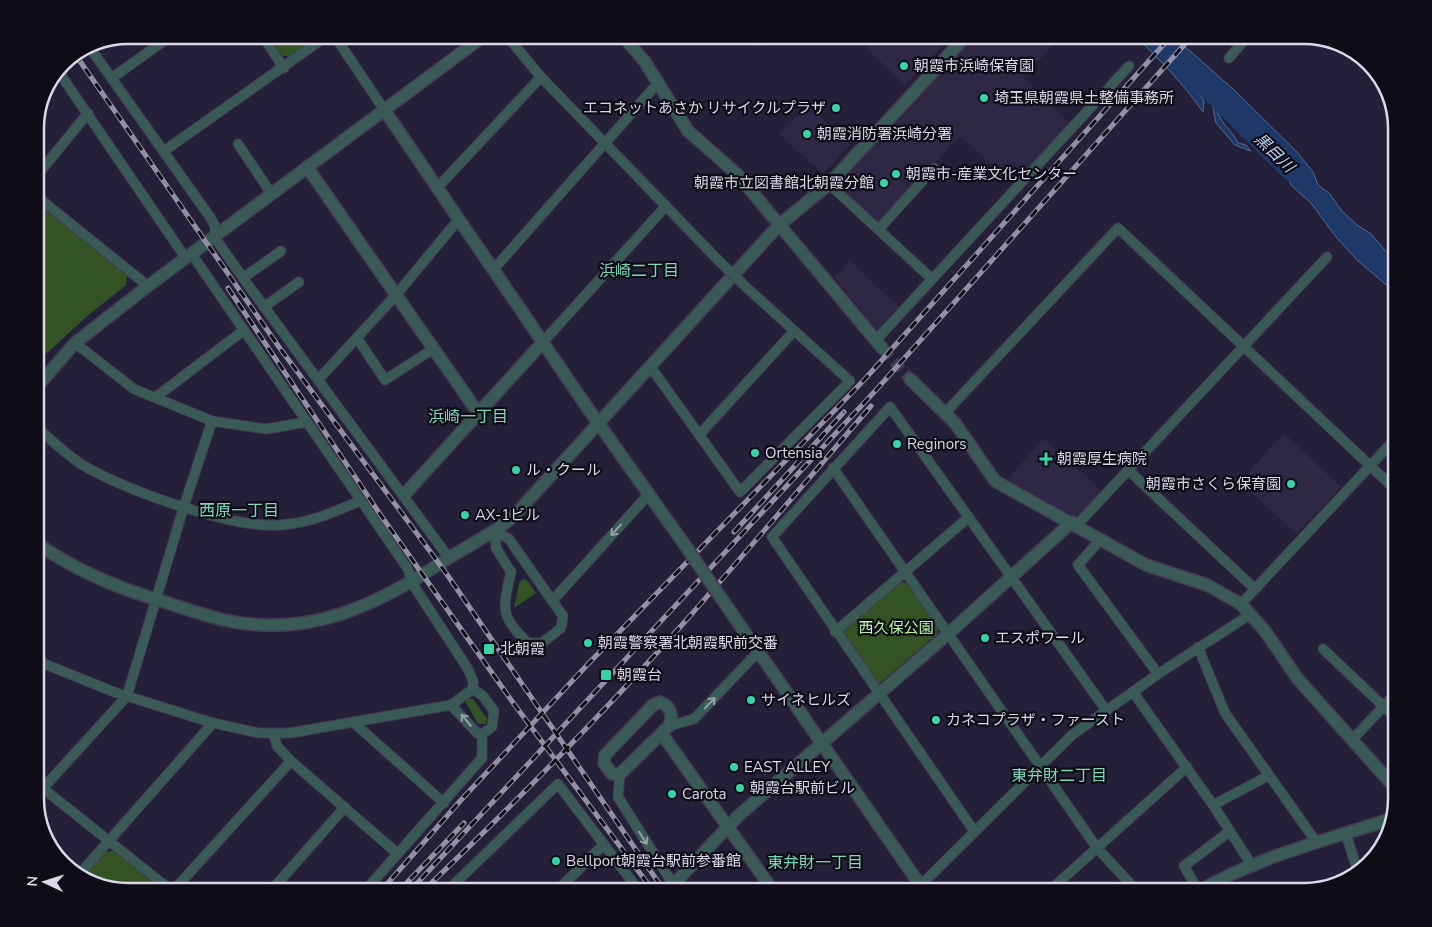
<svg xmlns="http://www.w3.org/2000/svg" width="1432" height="927" viewBox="0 0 1432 927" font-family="'Nunito Sans','Noto Sans JP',sans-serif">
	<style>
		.built { fill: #2e2746 }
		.green { fill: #335324 }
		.water { fill: #1e3968; stroke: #56698f }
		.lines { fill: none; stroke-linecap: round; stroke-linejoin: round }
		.river { stroke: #1e3968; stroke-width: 20 }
		.tertiary-tunnel { stroke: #403c53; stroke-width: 11; stroke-dasharray: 11 5.5; stroke-linecap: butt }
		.minor-casing { stroke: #423d55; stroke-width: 11 }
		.tertiary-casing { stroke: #423d55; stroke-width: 14 }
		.minor { stroke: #3a5b55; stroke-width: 9 }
		.tertiary { stroke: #3a5b55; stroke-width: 11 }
		.rail-casing { stroke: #9390a4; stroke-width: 5 }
		.rail { stroke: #0e0c17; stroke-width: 3; stroke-dasharray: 9; stroke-linecap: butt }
		.minor-bridge-casing { stroke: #423d55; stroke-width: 11; stroke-linecap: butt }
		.tertiary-bridge-casing { stroke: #423d55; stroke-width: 14; stroke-linecap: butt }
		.minor-bridge { stroke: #3a5b55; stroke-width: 9 }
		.tertiary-bridge { stroke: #3a5b55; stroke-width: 11 }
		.oneway { stroke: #92a0a6 }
		.poi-dot { fill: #36d4a7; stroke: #0e0c17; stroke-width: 2 }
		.labels { text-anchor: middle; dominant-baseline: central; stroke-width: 4.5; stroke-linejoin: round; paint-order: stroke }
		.poi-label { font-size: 15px; fill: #dad8e9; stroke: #0e0c17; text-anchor: start }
		.park-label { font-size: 15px; fill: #bdf4a5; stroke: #0e0c17 }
		.water-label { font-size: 16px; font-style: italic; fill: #c0d3f2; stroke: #0e0c17 }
		.neighbourhood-label { font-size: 16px; fill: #7dd8b7; stroke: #0e0c17 }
		.rim { fill: none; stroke: #dad8e9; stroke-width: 2.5 }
	</style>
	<rect width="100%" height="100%" fill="#252039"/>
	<g class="built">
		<path d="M876,35H953L905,85L865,47Z"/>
		<path d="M975,35H1062L1023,78L1070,123L1013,184L960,136L878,224L837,184Z"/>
		<path d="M807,105L850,145L823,174L779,134Z"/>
		<path d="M850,261L899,307L877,331L834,277Z"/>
		<path d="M1284,433L1341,487L1296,534L1240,482Z"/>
		<path d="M35,434L49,446L35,464Z"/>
		<path d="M1044,438L1103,492L1078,519L1007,480Z"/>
	</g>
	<g class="green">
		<path d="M268,35H321L290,56H283Z"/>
		<path d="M35,201L127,276L126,285L85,318L35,364Z"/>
		<path d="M522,579L527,580L536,593L514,608L519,584Z"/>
		<path d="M901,582L908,583L939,627L937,634L880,683L874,681L843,631Z"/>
		<path d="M468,699H473L487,719L485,724H478L465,701Z"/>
		<path d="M113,851L162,890V892H128L82,878L106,852Z"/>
	</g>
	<g class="water">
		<path d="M707,35H809C776,48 741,48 707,35Z"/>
		<path d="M1134,35H1172L1234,90L1297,152L1313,172L1318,185L1330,194L1341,210L1357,225L1370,233L1397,264V294L1357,260L1336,237L1311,203L1292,186L1285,173L1271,160L1273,147C1269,143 1265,141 1261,138C1250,128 1230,101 1217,98L1222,110L1218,113C1222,125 1233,131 1238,143L1246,145L1251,151L1235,145L1216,123L1212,103L1199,85L1192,83L1204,101L1203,112C1184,84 1159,59 1134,35Z"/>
	</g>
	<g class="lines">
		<path class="river" d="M1199,80L1292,172"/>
		<path class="tertiary-tunnel" d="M883,349L910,379"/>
		<defs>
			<g id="minor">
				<path d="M262,35L284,68"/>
				<path d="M334,35L385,111"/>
				<path d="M506,35L541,77L718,260"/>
				<path d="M88,45L210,217L215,226V238L243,278L449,558"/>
				<path d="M1229,58L1249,35"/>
				<path d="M58,71L185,257"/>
				<path d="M112,78L172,35"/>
				<path d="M238,144L271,193"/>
				<path d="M164,151L328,35"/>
				<path d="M35,178L88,113"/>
				<path d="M829,184L932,279"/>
				<path d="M437,188L541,77"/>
				<path d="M35,195L148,286"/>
				<path d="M879,229L934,168"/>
				<path d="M191,253L408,569L412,583L468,669L473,681V689"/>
				<path d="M493,270L658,83"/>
				<path d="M243,278L281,251"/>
				<path d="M264,307L299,282"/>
				<path d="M357,338L385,380L433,349"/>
				<path d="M876,340L1129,66"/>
				<path d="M543,342L666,206"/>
				<path d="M75,343L134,389L212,421L266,429L307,422"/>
				<path d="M650,366L740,492L850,381L747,288"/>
				<path d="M318,380L396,295L459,219"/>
				<path d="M156,397L244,330"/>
				<path d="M946,412L1118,228L1397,491"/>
				<path d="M35,426C51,439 68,457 86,467C129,491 232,529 281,525C310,523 334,512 360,501"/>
				<path d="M699,435L794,331"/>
				<path d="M833,468L1097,848L1138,892"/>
				<path d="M1128,470L1255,589"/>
				<path d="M1077,525L1327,257"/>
				<path d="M495,531L509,539L563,616L561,628L542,643H528C499,616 503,608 511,572L496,548Z"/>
				<path d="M1100,540L1078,565L1158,674"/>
				<path d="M553,600L649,494"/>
				<path d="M1241,604L1397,437"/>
				<path d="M835,632L969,517"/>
				<path d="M1198,647L1225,713L1317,843"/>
				<path d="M1323,649L1397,719"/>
				<path d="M35,660L114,692L213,723L259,733H290L451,705L473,689L483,696L494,711L492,727L482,734"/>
				<path d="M1133,692L1213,805L1253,867"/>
				<path d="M451,705L477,733L482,734"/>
				<path d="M353,722L444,803"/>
				<path d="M669,726L694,719L757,653"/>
				<path d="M274,734L277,746L291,761L398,854"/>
				<path d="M1352,740L1397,692"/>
				<path d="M620,774L618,797L678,892"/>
				<path d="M35,782L173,892"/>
				<path d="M35,797L127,696L184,506L212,421"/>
				<path d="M1213,805L1268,776"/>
				<path d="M974,831L772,537L890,407L1106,710"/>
				<path d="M1346,834L1357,869L1355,875"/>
				<path d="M77,877L213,723"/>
				<path d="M172,892L291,761"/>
				<path d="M270,892L345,807"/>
				<path d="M364,892L482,758V734"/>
				<path d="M446,892L558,784L640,892"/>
				<path d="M556,892L603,845"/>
				<path d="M914,892L1072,735L1158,674L1251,614"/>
				<path d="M1048,892L1187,767"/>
				<path d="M1199,892L1184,866L1230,831"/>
			</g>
			<g id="tertiary">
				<path d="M622,35L645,62L688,131L737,174L883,349"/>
				<path d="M385,111L589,410L687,548"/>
				<path d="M307,167L479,414"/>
				<path d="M910,379L955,423L995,481L1146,565L1207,585L1241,604L1265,631L1297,678L1397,790"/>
				<path d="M35,389L75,343L148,286L485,35"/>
				<path d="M404,495L543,342"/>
				<path d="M35,542C74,570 116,587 161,601C181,607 200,614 219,619C308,640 375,606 447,559C469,545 493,534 514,516L778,226L829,184L967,35"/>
				<path d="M719,595L925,892"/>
				<path d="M660,702C670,706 674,715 669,726L620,774H612L604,763L605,755L653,705Z"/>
				<path d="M662,734L774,892"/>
				<path d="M663,892L673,885L738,816L949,633L1072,522"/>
				<path d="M1198,892C1256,857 1327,840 1391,819"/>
			</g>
		</defs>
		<use href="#minor" class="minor-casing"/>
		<use href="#tertiary" class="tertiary-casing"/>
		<use href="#minor" class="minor"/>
		<use href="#tertiary" class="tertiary"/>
		<defs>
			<g id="rail">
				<path d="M75,54L279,347L446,573L665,892"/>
				<path d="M228,288L382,517L514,704L654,892"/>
				<path d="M734,532L844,412"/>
				<path d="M380,892L461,800L589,663L865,379L1172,35"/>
				<path d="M398,892L464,823"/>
				<path d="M409,892L876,390L1193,35"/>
				<path d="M422,892C511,807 598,719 681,626C745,554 808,479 871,406"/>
			</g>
		</defs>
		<use href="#rail" class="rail-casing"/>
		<use href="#rail" class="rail"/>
		<defs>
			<path id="minor-bridge" d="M718,260L747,288"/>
			<path id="tertiary-bridge" d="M687,548L719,595"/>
		</defs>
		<use href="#minor-bridge" class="minor-bridge-casing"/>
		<use href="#tertiary-bridge" class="tertiary-bridge-casing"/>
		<use href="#minor-bridge" class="minor-bridge"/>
		<use href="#tertiary-bridge" class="tertiary-bridge"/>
	</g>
	<defs><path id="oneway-shaft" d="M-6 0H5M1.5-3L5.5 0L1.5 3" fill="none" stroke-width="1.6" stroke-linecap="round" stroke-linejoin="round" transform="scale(1.25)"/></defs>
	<g class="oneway">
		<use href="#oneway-shaft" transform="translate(616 530) rotate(132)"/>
		<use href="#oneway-shaft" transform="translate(710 703) rotate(-46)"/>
		<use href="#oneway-shaft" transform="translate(466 720) rotate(-130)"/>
		<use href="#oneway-shaft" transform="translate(643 838) rotate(58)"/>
	</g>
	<g class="poi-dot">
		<circle cx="904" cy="66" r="5"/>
		<circle cx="984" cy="98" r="5"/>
		<circle cx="836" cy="108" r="5"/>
		<circle cx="807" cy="134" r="5"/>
		<circle cx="896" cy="174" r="5"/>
		<circle cx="884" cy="183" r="5"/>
		<circle cx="897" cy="444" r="5"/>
		<circle cx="755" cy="453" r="5"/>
		<path d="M1043.5 451.5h5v5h5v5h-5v5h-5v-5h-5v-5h5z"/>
		<circle cx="516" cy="470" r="5"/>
		<circle cx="1291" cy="484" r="5"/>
		<circle cx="465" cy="515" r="5"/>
		<circle cx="985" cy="638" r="5"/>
		<circle cx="588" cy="643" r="5"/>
		<rect x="483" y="643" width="12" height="12" rx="2.5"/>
		<rect x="600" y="669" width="12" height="12" rx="2.5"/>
		<circle cx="751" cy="700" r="5"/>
		<circle cx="936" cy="720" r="5"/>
		<circle cx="734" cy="767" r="5"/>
		<circle cx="740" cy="788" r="5"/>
		<circle cx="672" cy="794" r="5"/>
		<circle cx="556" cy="861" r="5"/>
	</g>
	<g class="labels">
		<g class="poi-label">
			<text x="914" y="66">朝霞市浜崎保育園</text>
			<text x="994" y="98">埼玉県朝霞県土整備事務所</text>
			<text x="826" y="108" text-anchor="end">エコネットあさか リサイクルプラザ</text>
			<text x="817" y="134">朝霞消防署浜崎分署</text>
			<text x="906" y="174">朝霞市-産業文化センター</text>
			<text x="874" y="183" text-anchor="end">朝霞市立図書館北朝霞分館</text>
			<text x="907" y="444">Reginors</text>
			<text x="765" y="453">Ortensia</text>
			<text x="1057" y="459">朝霞厚生病院</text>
			<text x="526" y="470">ル・クール</text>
			<text x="1281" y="484" text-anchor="end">朝霞市さくら保育園</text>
			<text x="475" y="515">AX-1ビル</text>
			<text x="995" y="638">エスポワール</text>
			<text x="598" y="643">朝霞警察署北朝霞駅前交番</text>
			<text x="500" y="649">北朝霞</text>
			<text x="617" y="675">朝霞台</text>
			<text x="761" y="700">サイネヒルズ</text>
			<text x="946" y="720">カネコプラザ・ファースト</text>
			<text x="744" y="767">EAST ALLEY</text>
			<text x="750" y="788">朝霞台駅前ビル</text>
			<text x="682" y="794">Carota</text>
			<text x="566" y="861">Bellport朝霞台駅前参番館</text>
		</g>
		<g class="park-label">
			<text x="896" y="628">西久保公園</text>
		</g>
		<g class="water-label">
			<text transform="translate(1274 153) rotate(44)">黒目川</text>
		</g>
		<g class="neighbourhood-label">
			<text x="639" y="271">浜崎二丁目</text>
			<text x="468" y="417">浜崎一丁目</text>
			<text x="239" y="511">西原一丁目</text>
			<text x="1059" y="776">東弁財二丁目</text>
			<text x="815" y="863">東弁財一丁目</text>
		</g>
	</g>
	<path d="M0 0H1432V927H0ZM128 44H1304A84 84 0 0 1 1388 128V799A84 84 0 0 1 1304 883H128A84 84 0 0 1 44 799V128A84 84 0 0 1 128 44Z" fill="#0e0c17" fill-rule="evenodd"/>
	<path class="rim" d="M128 44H1304A84 84 0 0 1 1388 128V799A84 84 0 0 1 1304 883H128A84 84 0 0 1 44 799V128A84 84 0 0 1 128 44Z"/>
	<g transform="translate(45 882) rotate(274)" stroke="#0e0c17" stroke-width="4" paint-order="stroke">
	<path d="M0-4L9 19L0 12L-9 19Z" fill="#dad8e9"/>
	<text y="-8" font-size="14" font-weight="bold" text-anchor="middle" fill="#dad8e9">N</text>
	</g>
</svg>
